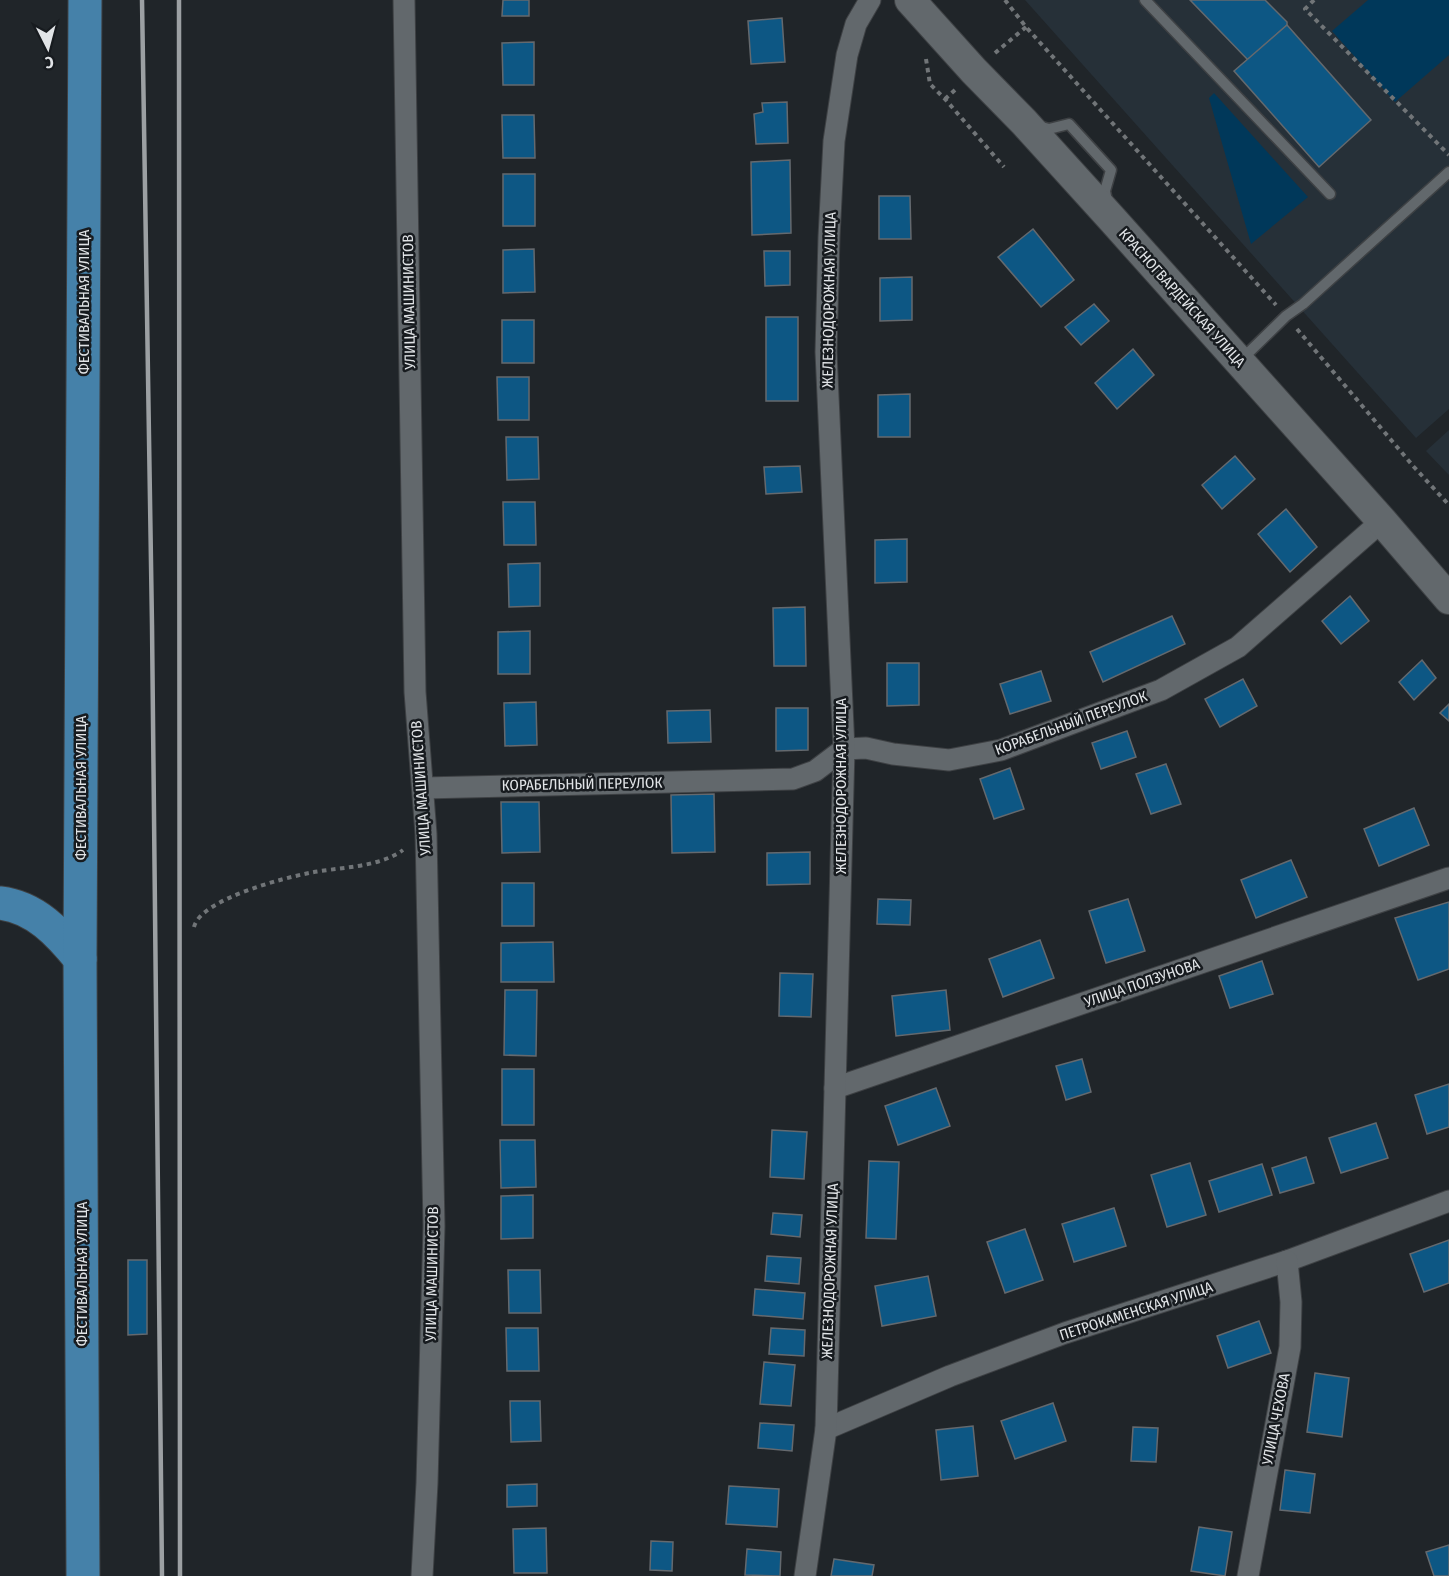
<svg xmlns="http://www.w3.org/2000/svg" width="1449" height="1576" viewBox="0 0 1449 1576" font-family="'Fira Sans Condensed',sans-serif">
	<style>
		.built { fill: #263038 }
		.green { fill: #00385a }
		.building { fill: #0d5784; stroke: #64696e; stroke-width: 1.5 }
		.lines { fill: none; stroke-linecap: round; stroke-linejoin: round }
		.lane-casing { stroke: #3e4144; stroke-width: 13 }
		.street-casing { stroke: #3e4144; stroke-width: 23 }
		.secondary-casing { stroke: #3e4144; stroke-width: 32 }
		.primary-casing { stroke: #3e4144; stroke-width: 35 }
		.path { stroke: #717578; stroke-width: 4; stroke-dasharray: 4.5 4.5; stroke-linecap: butt }
		.lane { stroke: #62686c; stroke-width: 10 }
		.street { stroke: #62686c; stroke-width: 21 }
		.secondary { stroke: #62686c; stroke-width: 30 }
		.primary { stroke: #4581a9; stroke-width: 33 }
		.rail { stroke: #9ca0a3; stroke-width: 4.5 }
		.labels { text-anchor: middle; dominant-baseline: central; stroke-width: 5; stroke-linejoin: round; paint-order: stroke }
		.street-label { font-size: 15px; fill: #e1e4e7; stroke: #171b1f }
	</style>
	<rect width="100%" height="100%" fill="#202529"/>
	<g class="built">
		<path d="M1025,0H1449V409L1416,438Z"/>
		<path d="M1449,430V475L1426,451Z"/>
	</g>
	<g class="green">
		<path d="M1368,0H1449V55L1395,102L1332,31Z"/>
		<path d="M1214,93L1308,197L1251,244L1209,98Z"/>
	</g>
	<g class="building">
		<path d="M503,0H529V16H502Z"/>
		<path d="M1190,0H1265L1287,22V25L1248,60Z"/>
		<path d="M782,18L785,62L751,64L748,21Z"/>
		<path d="M1287,25L1371,120L1319,167L1234,71Z"/>
		<path d="M534,42V85H503L502,43Z"/>
		<path d="M787,102L788,143L756,144L754,114L763,112L762,103Z"/>
		<path d="M502,115H534L535,158H503Z"/>
		<path d="M790,160L791,233L752,235L751,162Z"/>
		<rect x="503" y="174" width="32" height="52"/>
		<path d="M879,196H910L911,239H879Z"/>
		<path d="M1033,229L1074,280L1041,307L998,257Z"/>
		<path d="M534,249L535,292L503,293V250Z"/>
		<path d="M764,251H790V285L765,286Z"/>
		<path d="M912,277V320L880,321V278Z"/>
		<path d="M1094,304L1109,321L1081,345L1065,327Z"/>
		<rect x="766" y="317" width="32" height="84"/>
		<rect x="502" y="320" width="32" height="43"/>
		<path d="M1133,349L1154,375L1117,409L1095,383Z"/>
		<path d="M497,377H529V420H498Z"/>
		<path d="M910,394V437H878V395Z"/>
		<path d="M506,437H538L539,479L507,480Z"/>
		<path d="M1235,456L1255,479L1222,509L1202,485Z"/>
		<path d="M800,466L802,492L766,494L764,467Z"/>
		<path d="M503,502H535L536,545H504Z"/>
		<path d="M1286,509L1317,547L1290,572L1258,534Z"/>
		<path d="M907,539V582L875,583V540Z"/>
		<path d="M540,563V606L509,607L508,564Z"/>
		<path d="M1350,596L1369,621L1341,644L1322,621Z"/>
		<path d="M805,607L806,666H774L773,608Z"/>
		<path d="M1172,616L1185,644L1103,682L1090,652Z"/>
		<path d="M530,631V674H498V632Z"/>
		<path d="M1422,660L1436,678L1414,700L1399,682Z"/>
		<path d="M887,663H919V705L887,706Z"/>
		<path d="M1041,671L1051,701L1010,714L1000,684Z"/>
		<path d="M1243,679L1257,706L1220,727L1205,699Z"/>
		<path d="M536,702L537,745L505,746L504,703Z"/>
		<path d="M1449,704V721L1440,713Z"/>
		<path d="M776,708H808V750L776,751Z"/>
		<path d="M710,710L711,742L668,743L667,711Z"/>
		<path d="M1127,731L1136,757L1101,769L1092,743Z"/>
		<path d="M1166,764L1181,804L1151,814L1136,774Z"/>
		<path d="M1010,768L1024,809L994,819L980,779Z"/>
		<path d="M714,794L715,852L672,853L671,795Z"/>
		<path d="M501,802H539L540,852L502,853Z"/>
		<path d="M1414,808L1429,845L1379,866L1364,829Z"/>
		<path d="M810,852V884L767,885V853Z"/>
		<path d="M1291,860L1307,897L1256,918L1241,880Z"/>
		<rect x="502" y="883" width="32" height="43"/>
		<path d="M878,899L911,900L910,925L877,924Z"/>
		<path d="M1128,899L1145,951L1106,963L1089,911Z"/>
		<path d="M1449,902V969L1418,980L1395,918Z"/>
		<path d="M1040,940L1054,978L1003,997L989,959Z"/>
		<path d="M553,942L554,982H501V943Z"/>
		<path d="M1262,961L1273,994L1230,1008L1219,976Z"/>
		<path d="M780,973L813,974L811,1017L779,1016Z"/>
		<path d="M505,990H537L536,1056L504,1055Z"/>
		<path d="M946,990L950,1030L896,1036L892,996Z"/>
		<path d="M1082,1059L1091,1092L1066,1100L1056,1066Z"/>
		<rect x="502" y="1069" width="32" height="56"/>
		<path d="M1449,1084V1127L1427,1134L1415,1095Z"/>
		<path d="M936,1088L950,1126L898,1145L885,1106Z"/>
		<path d="M1376,1123L1388,1158L1341,1173L1329,1138Z"/>
		<path d="M772,1130L807,1132L804,1179L770,1177Z"/>
		<path d="M500,1140H535L536,1187L501,1188Z"/>
		<path d="M1306,1157L1314,1183L1280,1193L1272,1168Z"/>
		<path d="M869,1161L899,1162L896,1239L866,1238Z"/>
		<path d="M1190,1163L1206,1215L1167,1227L1151,1175Z"/>
		<path d="M1262,1164L1272,1195L1219,1212L1209,1181Z"/>
		<path d="M533,1195V1238L501,1239V1196Z"/>
		<path d="M1114,1208L1126,1246L1074,1262L1062,1224Z"/>
		<path d="M773,1213L802,1215L800,1237L771,1234Z"/>
		<path d="M1025,1229L1043,1280L1005,1293L987,1242Z"/>
		<path d="M1449,1240V1283L1424,1292L1410,1254Z"/>
		<path d="M767,1256L801,1258L799,1284L765,1281Z"/>
		<path d="M128,1260H147V1334L128,1335Z"/>
		<path d="M508,1270H540L541,1313H509Z"/>
		<path d="M928,1276L936,1316L882,1326L875,1286Z"/>
		<path d="M755,1289L805,1293L803,1319L753,1315Z"/>
		<path d="M1259,1321L1271,1353L1228,1368L1217,1336Z"/>
		<path d="M506,1328H538L539,1371H507Z"/>
		<path d="M771,1328L805,1330L804,1356L769,1354Z"/>
		<path d="M764,1362L795,1365L791,1406L760,1404Z"/>
		<path d="M1315,1373L1349,1378L1342,1437L1307,1432Z"/>
		<path d="M510,1401H540L541,1441L511,1442Z"/>
		<path d="M1053,1403L1066,1441L1015,1459L1001,1421Z"/>
		<path d="M760,1423L794,1425L792,1451L758,1448Z"/>
		<path d="M973,1426L978,1476L941,1480L936,1430Z"/>
		<path d="M1133,1427L1158,1428L1156,1462L1131,1461Z"/>
		<path d="M1285,1470L1315,1474L1310,1513L1280,1510Z"/>
		<path d="M537,1484V1506L507,1507V1485Z"/>
		<path d="M729,1486L779,1489L777,1527L726,1524Z"/>
		<path d="M1199,1527L1232,1532L1225,1576L1191,1571Z"/>
		<path d="M546,1528L547,1573H514L513,1529Z"/>
		<path d="M651,1541L673,1542L672,1571L650,1570Z"/>
		<path d="M1449,1545V1576H1434L1426,1552Z"/>
		<path d="M747,1549L781,1552L780,1576L745,1575Z"/>
		<path d="M834,1559L874,1565L872,1576H831Z"/>
	</g>
	<g class="lines">
		<defs>
			<g id="lane">
				<path d="M1145,0L1330,194"/>
				<path d="M1038,126L1049,129L1069,124L1111,170L1105,191L1107,201"/>
				<path d="M1241,360L1286,316L1303,304L1449,172"/>
			</g>
			<g id="street">
				<path d="M404,0L415,692L426,834L434,1226L427,1483L422,1576"/>
				<path d="M423,788L793,779L815,771L844,749L866,748L893,754L949,760L1001,750L1161,690L1238,647L1382,521"/>
				<path d="M835,1088L1449,878"/>
				<path d="M826,1429L950,1376L1065,1333L1287,1261L1449,1201"/>
				<path d="M805,1576L826,1429L844,749L826,352L829,237L834,141L847,55L856,24L870,0"/>
				<path d="M1248,1576L1290,1347L1291,1302L1287,1261"/>
			</g>
			<path id="secondary" d="M910,0L974,71L1024,122L1112,219L1382,521L1449,599"/>
			<g id="primary">
				<path d="M0,903C35,907 59,933 80,959"/>
				<path d="M83,1576L80,959L85,0"/>
			</g>
		</defs>
		<use href="#lane" class="lane-casing"/>
		<use href="#street" class="street-casing"/>
		<use href="#secondary" class="secondary-casing"/>
		<use href="#primary" class="primary-casing"/>
		<g class="path">
			<path d="M1005,0L1026,27L1276,305"/>
			<path d="M1314,0L1305,9L1449,155"/>
			<path d="M995,53L1026,27"/>
			<path d="M926,59L930,84L945,99L1004,167"/>
			<path d="M945,99L956,89"/>
			<path d="M1297,329L1414,467L1449,505"/>
			<path d="M194,927C201,899 284,878 309,873C339,867 378,868 403,850"/>
		</g>
		<use href="#lane" class="lane"/>
		<use href="#street" class="street"/>
		<use href="#secondary" class="secondary"/>
		<use href="#primary" class="primary"/>
		<g class="rail">
			<path d="M142,0L152,625L162,1576"/>
			<path d="M179,0L180,1576"/>
		</g>
	</g>
	<g class="labels">
		<g class="street-label">
			<text transform="translate(1182 298) rotate(48)">КРАСНОГВАРДЕЙСКАЯ УЛИЦА</text>
			<text transform="translate(829 300) rotate(-89)">ЖЕЛЕЗНОДОРОЖНАЯ УЛИЦА</text>
			<text transform="translate(84 302) rotate(-90)">ФЕСТИВАЛЬНАЯ УЛИЦА</text>
			<text transform="translate(409 302) rotate(-91)">УЛИЦА МАШИНИСТОВ</text>
			<text transform="translate(1071 723) rotate(-20)">КОРАБЕЛЬНЫЙ ПЕРЕУЛОК</text>
			<text transform="translate(582 784) rotate(-1)">КОРАБЕЛЬНЫЙ ПЕРЕУЛОК</text>
			<text transform="translate(841 786) rotate(-90)">ЖЕЛЕЗНОДОРОЖНАЯ УЛИЦА</text>
			<text transform="translate(81 788) rotate(-90)">ФЕСТИВАЛЬНАЯ УЛИЦА</text>
			<text transform="translate(421 788) rotate(-94)">УЛИЦА МАШИНИСТОВ</text>
			<text transform="translate(1142 983) rotate(-19)">УЛИЦА ПОЛЗУНОВА</text>
			<text transform="translate(830 1271) rotate(-88)">ЖЕЛЕЗНОДОРОЖНАЯ УЛИЦА</text>
			<text transform="translate(82 1274) rotate(-90)">ФЕСТИВАЛЬНАЯ УЛИЦА</text>
			<text transform="translate(432 1274) rotate(-89)">УЛИЦА МАШИНИСТОВ</text>
			<text transform="translate(1136 1311) rotate(-18)">ПЕТРОКАМЕНСКАЯ УЛИЦА</text>
			<text transform="translate(1276 1419) rotate(-79)">УЛИЦА ЧЕХОВА</text>
		</g>
	</g>
	<g transform="translate(48 48) rotate(174)" stroke="#171b1f" stroke-width="4.5" paint-order="stroke">
	<path d="M0-4.5L10 22L0 15L-10 22Z" fill="#e1e4e7"/>
	<text y="-9" font-size="16" font-weight="bold" text-anchor="middle" fill="#e1e4e7">С</text>
	</g>
</svg>
